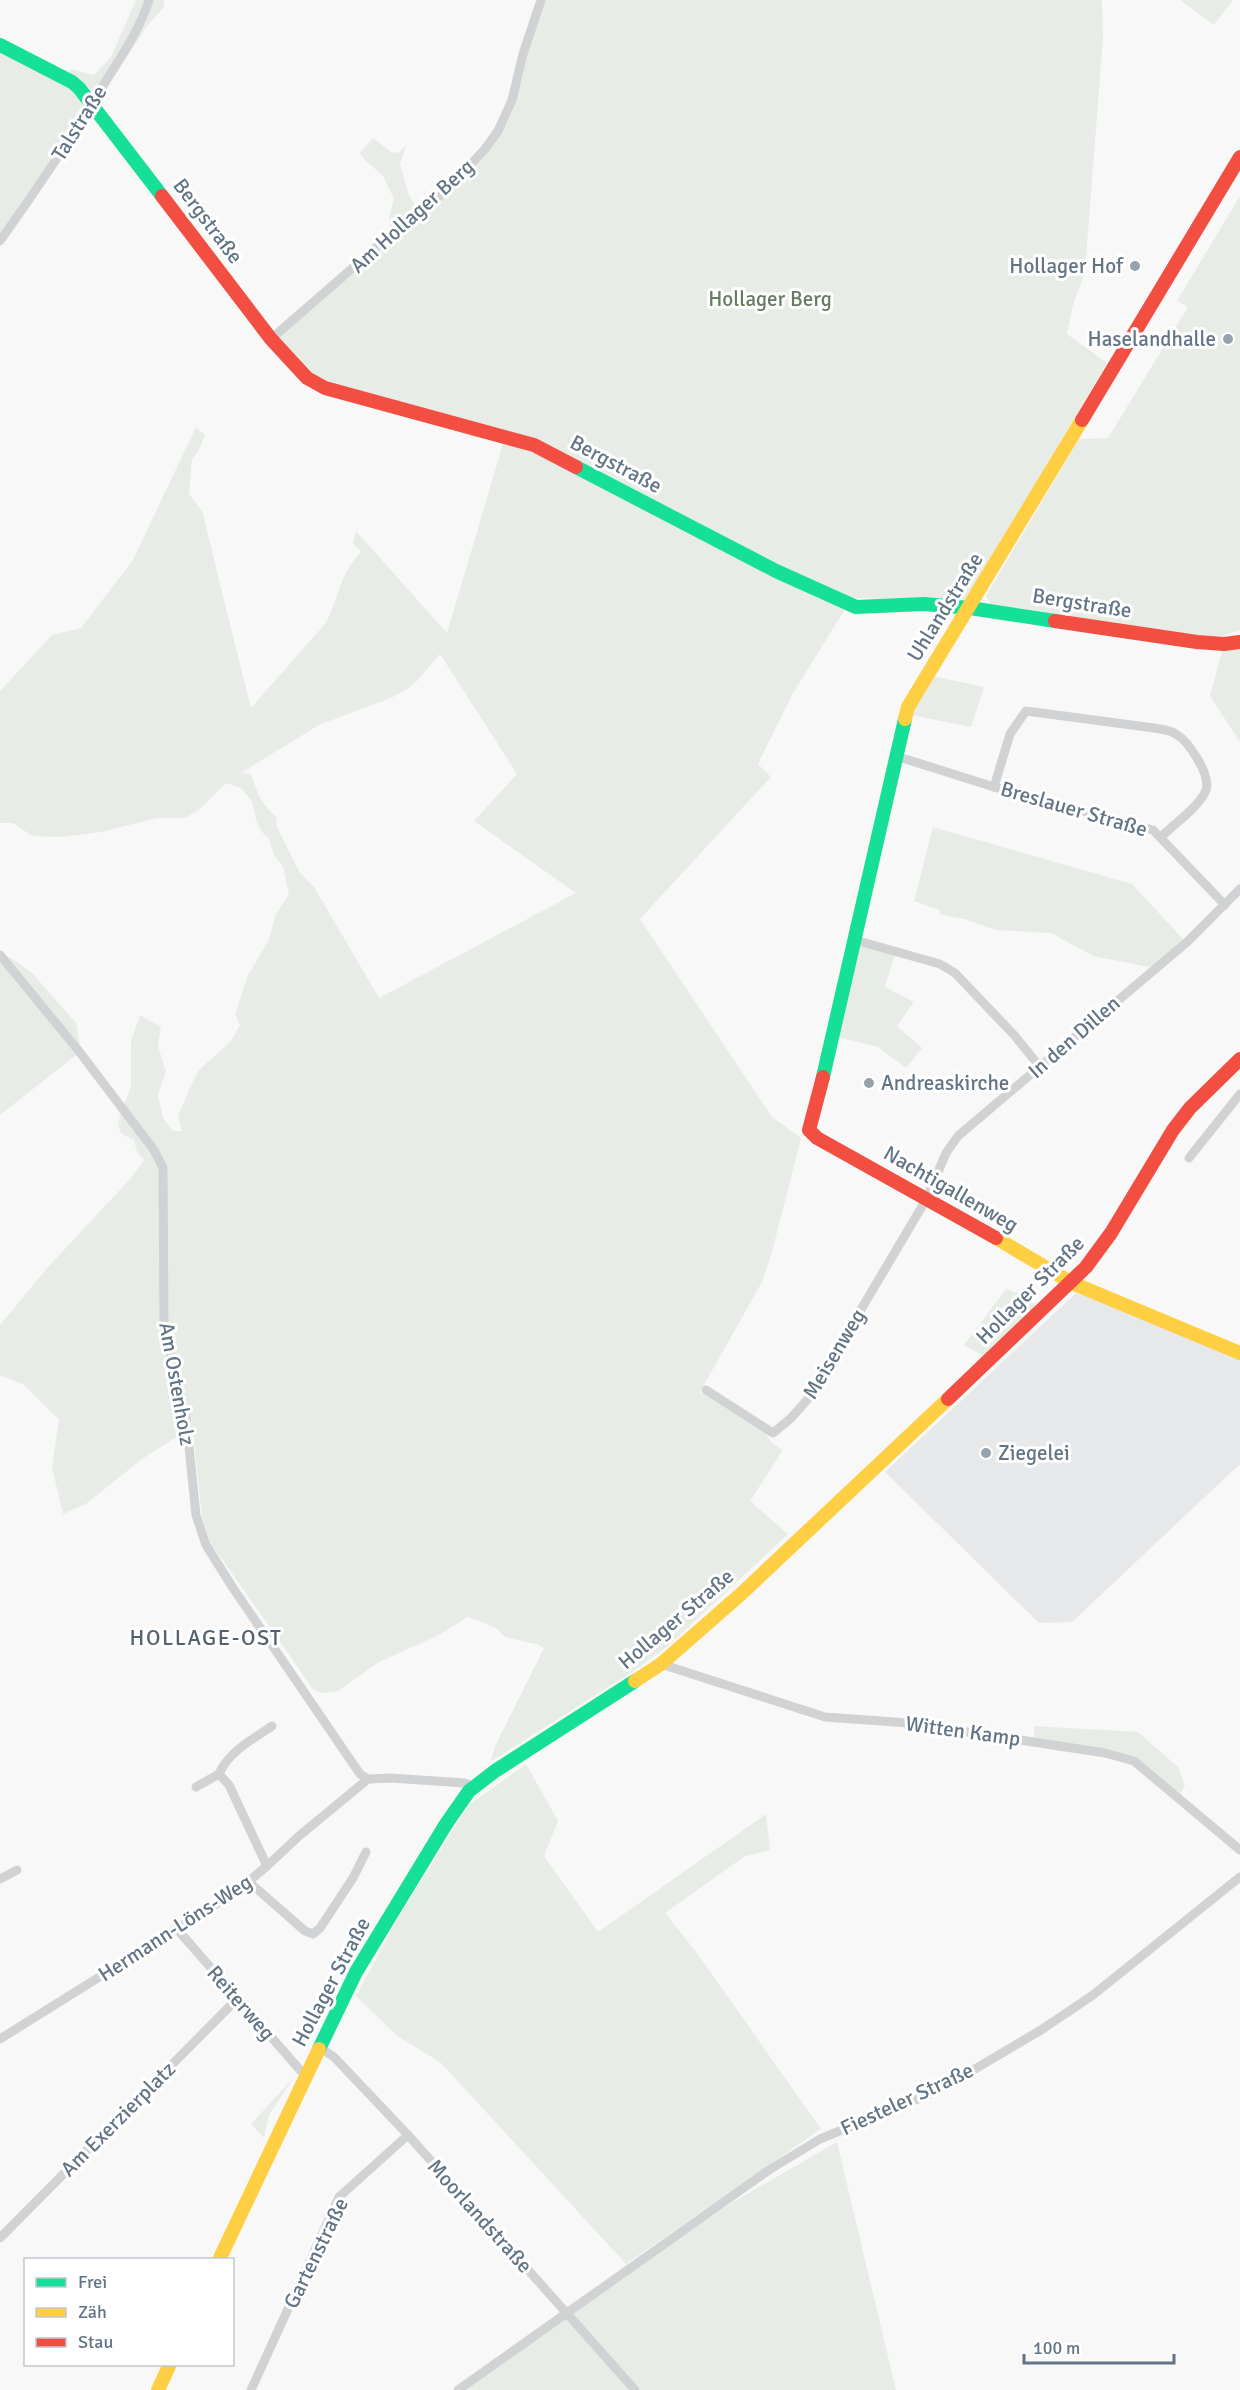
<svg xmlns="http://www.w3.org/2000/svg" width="1240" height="2390" viewBox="0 0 1240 2390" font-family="Signika,sans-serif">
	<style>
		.built { fill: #e7e8e9 }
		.green { fill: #e8ece6; fill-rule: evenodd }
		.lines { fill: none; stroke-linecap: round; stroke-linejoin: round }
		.street { stroke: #d1d2d3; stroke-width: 9 }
		.fast { stroke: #16e098; stroke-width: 14 }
		.slow { stroke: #ffcf43; stroke-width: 14 }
		.jam { stroke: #f24e42; stroke-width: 14 }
		.poi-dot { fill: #96a2ad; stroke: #fff; stroke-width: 2 }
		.labels { text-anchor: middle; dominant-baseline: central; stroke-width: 6; stroke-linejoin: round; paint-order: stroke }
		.street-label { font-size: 21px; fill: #627485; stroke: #fff }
		.poi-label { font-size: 21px; fill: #627485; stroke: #fff; text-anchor: end }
		.park-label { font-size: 21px; fill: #667b61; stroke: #fff }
		.neighbourhood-label { font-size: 22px; letter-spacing: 1.5px; fill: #54626f; stroke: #fff }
	</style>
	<rect width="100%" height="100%" fill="#f8f8f8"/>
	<path class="built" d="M1076,1293L1105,1302L1240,1360V1464L1072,1622L1039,1623L885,1472Z"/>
	<g class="green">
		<path d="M136,0H164V7L148,25L107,87L0,241V45L67,78L71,69L94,75L111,57Z"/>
		<path d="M541,0H1102L1103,38L1085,272L1072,308L1067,334L1107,363L967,600L852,598L793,693L758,764L771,777L640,919L772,1117L801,1138L772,1252L762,1282L700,1392L765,1433L773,1444L783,1450L750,1501L788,1534L667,1647L632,1672L490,1762L496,1744L544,1648L536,1644L505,1637L496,1628L468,1617L437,1636L379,1662L338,1691L322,1693L313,1689L210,1542L202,1517L193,1433L175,1438L142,1459L86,1504L63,1514L52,1467L59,1420L24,1385L0,1375V1325L48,1267L131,1178L144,1160L137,1152L134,1140L121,1134L118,1125L120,1116L131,1086V1041L140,1015L161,1027L158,1046L166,1072L158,1095L163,1118L173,1131H182L178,1116L191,1085L199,1070L231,1041L240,1025L235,1014L248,975L269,940L275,916L289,894L283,867L274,855L269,839L261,831L256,820L252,801L241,788L226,783L200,809L185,818H157L101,832L62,837L32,836L13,823H0V691L52,635L81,628L133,560L196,427L205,435L198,452L192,459L189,494L202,511L251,708L325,624C340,597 338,576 361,552L353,543L356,531L447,633L505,437L325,388L271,339L392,234L389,217L394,199L383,176L364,159L360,153L373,138L391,152L398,153L406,146L400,164L409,195L419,212L459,179L498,131ZM440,654L517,774L474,821L576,893L379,998L314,887L300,873L276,825L277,817C261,805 257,792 251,774L241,773L319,725L391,698L406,690L417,681Z"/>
		<path d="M1180,0H1233L1214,25Z"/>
		<path d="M1240,196V630L1223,636L1201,637L990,604L986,596L1079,439L1108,438L1188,307L1177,301Z"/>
		<path d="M1240,642V742L1210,696L1224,644Z"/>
		<path d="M927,675L984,687L971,727L906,714Z"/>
		<path d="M933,827L1132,884L1183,939L1157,964L1149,967L1093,956L1051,933L995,930L965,919L941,915L939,910L914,901Z"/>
		<path d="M855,940L896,951L885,987L914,1002L897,1026L922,1048L906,1068L878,1047L834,1036Z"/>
		<path d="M0,954L13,959L33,974L76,1023L81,1051L0,1115Z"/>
		<path d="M1006,1289L1022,1295L1043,1311L990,1360L964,1345Z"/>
		<path d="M1034,1726L1138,1732L1178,1767L1185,1785L1177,1800L1134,1761L1034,1741Z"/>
		<path d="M526,1764L558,1821L544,1856L598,1932L766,1814L770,1850L745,1856L665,1913L697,1953L821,2129L626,2264L440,2062L396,2035L356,1996L402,1911L469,1805Z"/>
		<path d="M295,2076L269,2115L264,2138L251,2124Z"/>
		<path d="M837,2142L896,2390H457L733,2202Z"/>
	</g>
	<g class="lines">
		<g class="street">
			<path d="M0,241C38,188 73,135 106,81C122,55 140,29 149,0"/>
			<path d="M271,339L387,238L446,191L485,149L498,131L512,100L523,54L541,0"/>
			<path d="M896,756L994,787L1153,830L1225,905"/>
			<path d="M994,787L1010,734L1026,711L1154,728C1161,729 1170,730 1176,734C1189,742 1211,775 1206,790C1201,805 1173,825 1161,837"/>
			<path d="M855,940L940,964L955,973L1015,1036L1040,1067"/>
			<path d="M0,955L78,1050L154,1150L163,1168L164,1327L186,1418L196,1515L206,1545L233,1588L360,1774L368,1779"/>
			<path d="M1189,1158L1240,1094"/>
			<path d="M706,1390L773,1433L790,1419L808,1399L927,1198L946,1153L958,1136L1187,942L1240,889"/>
			<path d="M661,1664L825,1717L909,1723L1105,1753L1134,1761L1240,1850"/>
			<path d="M219,1774C229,1751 252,1740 272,1726"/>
			<path d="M196,1787L219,1774L229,1785L267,1866"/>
			<path d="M0,1879L17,1870"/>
			<path d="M249,1882L305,1931L313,1934L320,1928L353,1878L366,1852"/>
			<path d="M177,1929L300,2070L307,2074"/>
			<path d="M0,2039L237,1891L267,1866L299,1836L368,1779L391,1778L465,1783L474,1788"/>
			<path d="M320,2048L334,2057L408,2135L635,2390"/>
			<path d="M0,2238L237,1999"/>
			<path d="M251,2390L339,2197L408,2135"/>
			<path d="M458,2390L769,2170L820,2139L927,2095L958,2079L1041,2030L1093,1995L1240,1877"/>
		</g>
		<g class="fast">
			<path d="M0,45L72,82L79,88L162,196"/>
			<path d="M576,467L776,571L856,607L924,604L970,608L1055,621"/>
			<path d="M823,1077L905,719"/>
			<path d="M319,2049L356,1972L446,1824L469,1791L495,1771L635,1681"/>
		</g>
		<g class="slow">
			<path d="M905,719L908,707L1082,420"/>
			<path d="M996,1238L1072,1283L1240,1353"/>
			<path d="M635,1681L661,1664L741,1594L948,1399"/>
			<path d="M219,2260L319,2049"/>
			<path d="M158,2390L170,2364"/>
		</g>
		<g class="jam">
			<path d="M162,196L271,339L307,378L325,388L534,445L576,467"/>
			<path d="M1082,420L1240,157"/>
			<path d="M1055,621L1197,642L1224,644L1240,642"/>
			<path d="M823,1077L809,1130L817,1138L996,1238"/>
			<path d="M948,1399L1086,1267L1111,1233L1173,1130L1190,1108L1240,1059"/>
		</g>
	</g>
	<g class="poi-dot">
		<circle cx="1135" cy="266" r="6"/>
		<circle cx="1228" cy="339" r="6"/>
		<circle cx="869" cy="1083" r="6"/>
		<circle cx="986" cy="1453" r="6"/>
	</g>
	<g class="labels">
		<g class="street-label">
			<text transform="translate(79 123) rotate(-58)">Talstraße</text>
			<text transform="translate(412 216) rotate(-42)">Am Hollager Berg</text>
			<text transform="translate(208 221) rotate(53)">Bergstraße</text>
			<text transform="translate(616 464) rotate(28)">Bergstraße</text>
			<text transform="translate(1082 603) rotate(9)">Bergstraße</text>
			<text transform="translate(945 607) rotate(-58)">Uhlandstraße</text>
			<text transform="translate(1074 809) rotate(16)">Breslauer Straße</text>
			<text transform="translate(1074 1037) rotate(-41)">In den Dillen</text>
			<text transform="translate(951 1189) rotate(30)">Nachtigallenweg</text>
			<text transform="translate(1030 1290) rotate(-45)">Hollager Straße</text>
			<text transform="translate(834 1354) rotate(-59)">Meisenweg</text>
			<text transform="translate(177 1384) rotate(80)">Am Ostenholz</text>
			<text transform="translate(676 1619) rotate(-40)">Hollager Straße</text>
			<text transform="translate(963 1731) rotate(8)">Witten Kamp</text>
			<text transform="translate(175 1928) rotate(-33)">Hermann-Löns-Weg</text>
			<text transform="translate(331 1982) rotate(-62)">Hollager Straße</text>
			<text transform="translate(241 2003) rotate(49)">Reiterweg</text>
			<text transform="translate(907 2099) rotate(-25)">Fiesteler Straße</text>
			<text transform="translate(118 2119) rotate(-45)">Am Exerzierplatz</text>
			<text transform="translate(480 2216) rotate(48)">Moorlandstraße</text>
			<text transform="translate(316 2253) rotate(-64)">Gartenstraße</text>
		</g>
		<g class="poi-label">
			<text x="1123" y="266">Hollager Hof</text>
			<text x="1216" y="339">Haselandhalle</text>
			<text x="881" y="1083" text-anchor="start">Andreaskirche</text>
			<text x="998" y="1453" text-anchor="start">Ziegelei</text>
		</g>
		<g class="park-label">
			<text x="770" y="299">Hollager Berg</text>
		</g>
		<g class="neighbourhood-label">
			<text x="206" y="1637">HOLLAGE-OST</text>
		</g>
	</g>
	<rect x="24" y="2258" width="210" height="108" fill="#ffffff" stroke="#c0c7ce" stroke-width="1.5"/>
	<rect x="36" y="2278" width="30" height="9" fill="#16e098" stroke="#c0c7ce" stroke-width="1.5"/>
	<text x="78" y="2288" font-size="18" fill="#627485">Frei</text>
	<rect x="36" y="2308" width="30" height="9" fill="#ffcf43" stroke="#c0c7ce" stroke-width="1.5"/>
	<text x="78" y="2318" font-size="18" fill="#627485">Zäh</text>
	<rect x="36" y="2338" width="30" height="9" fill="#f24e42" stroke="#c0c7ce" stroke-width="1.5"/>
	<text x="78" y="2348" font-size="18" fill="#627485">Stau</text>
	<path d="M1024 2354v9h150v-9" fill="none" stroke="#627485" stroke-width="3"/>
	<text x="1033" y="2354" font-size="18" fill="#627485" stroke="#ffffff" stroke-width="4.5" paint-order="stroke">100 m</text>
</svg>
